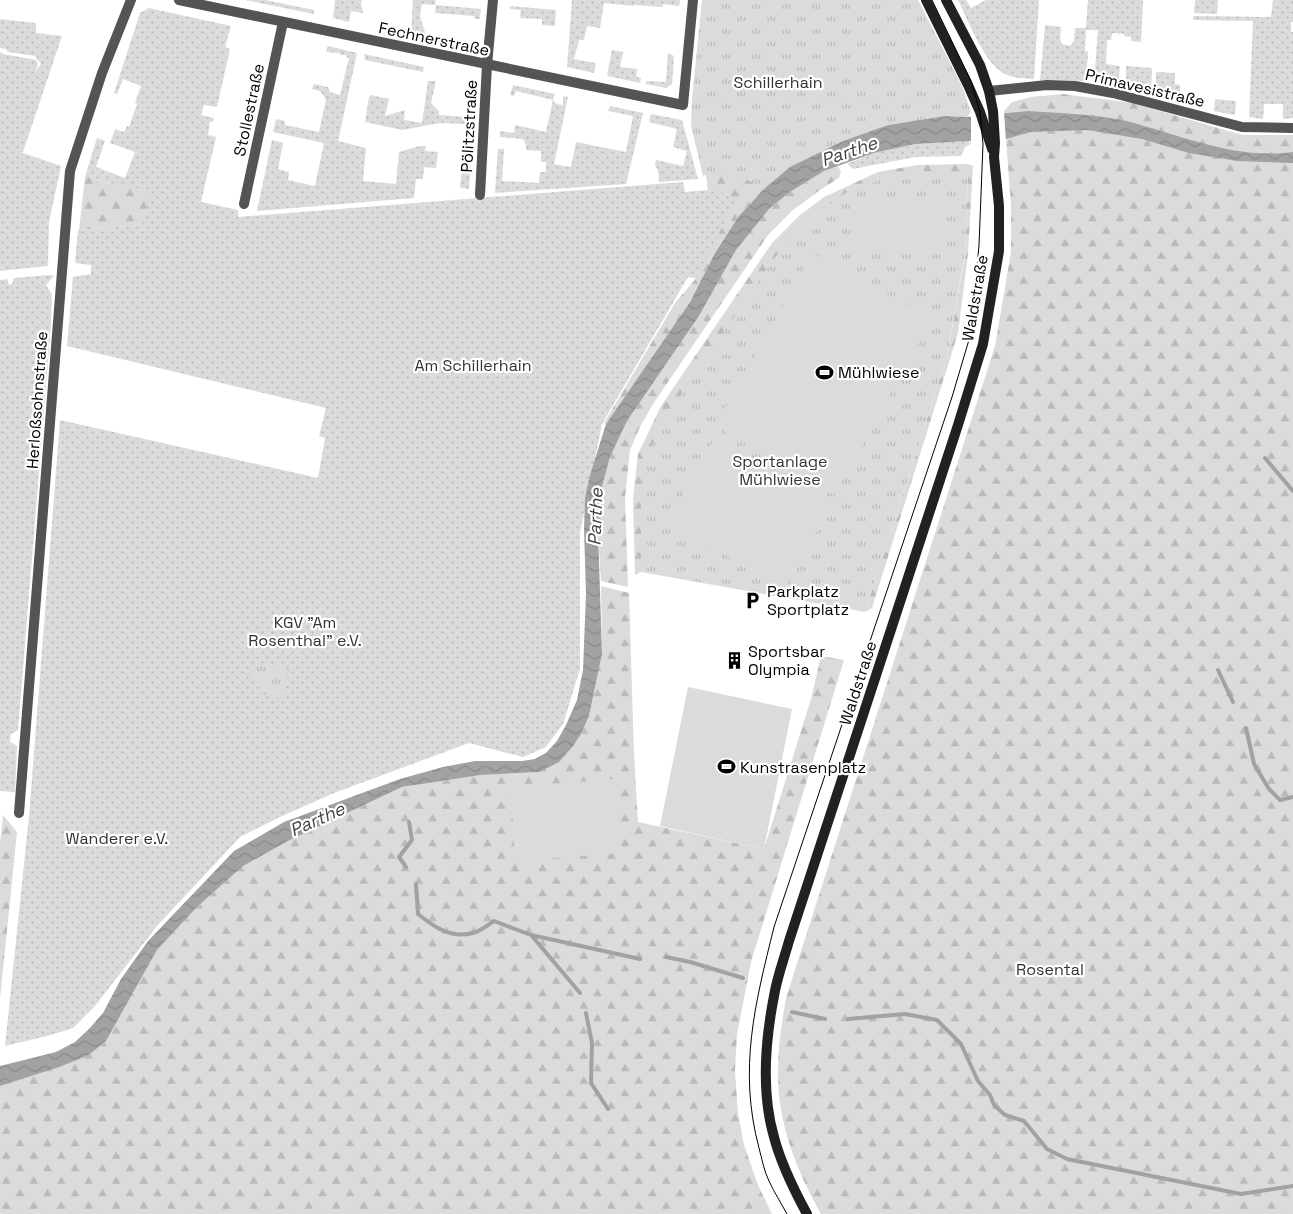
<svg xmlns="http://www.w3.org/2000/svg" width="1293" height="1214" viewBox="0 0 1293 1214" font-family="'Space Grotesk',sans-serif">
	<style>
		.grass { fill: url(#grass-dots) }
		.forest { fill: url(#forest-firs) }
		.park { fill: url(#park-tufts) }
		.pitch { fill: #dbdbdb }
		.water { fill: url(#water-waves) }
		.pier { fill: #fff }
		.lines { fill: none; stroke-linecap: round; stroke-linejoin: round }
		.stream { stroke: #a2a2a2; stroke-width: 4 }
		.street { stroke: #545454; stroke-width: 10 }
		.secondary { stroke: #212121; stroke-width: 10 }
		.tram { stroke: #000; stroke-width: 1 }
		.labels { text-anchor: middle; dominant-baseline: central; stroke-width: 4.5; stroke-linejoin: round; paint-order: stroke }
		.street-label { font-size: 16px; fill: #000; stroke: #fff }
		.park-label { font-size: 16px; fill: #323232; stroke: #fff }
		.poi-label { font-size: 16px; fill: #000; stroke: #fff; text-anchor: start }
		.water-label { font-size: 18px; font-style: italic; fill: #434343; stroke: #fff }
	</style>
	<defs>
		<pattern id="grass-dots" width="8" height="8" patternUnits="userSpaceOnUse" patternTransform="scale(1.25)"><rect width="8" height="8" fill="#dbdbdb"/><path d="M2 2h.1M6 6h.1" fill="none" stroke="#bababa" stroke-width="1.8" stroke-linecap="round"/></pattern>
		<pattern id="forest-firs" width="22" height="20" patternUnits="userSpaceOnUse" patternTransform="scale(1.25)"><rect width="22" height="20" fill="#dbdbdb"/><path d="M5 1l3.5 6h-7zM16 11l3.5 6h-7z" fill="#bababa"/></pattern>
		<pattern id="park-tufts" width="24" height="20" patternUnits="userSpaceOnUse" patternTransform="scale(1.25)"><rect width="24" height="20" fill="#dbdbdb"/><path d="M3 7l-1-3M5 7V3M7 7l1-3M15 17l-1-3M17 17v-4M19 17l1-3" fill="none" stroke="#bababa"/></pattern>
		<pattern id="water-waves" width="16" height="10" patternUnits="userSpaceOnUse" patternTransform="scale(1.25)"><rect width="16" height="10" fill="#a2a2a2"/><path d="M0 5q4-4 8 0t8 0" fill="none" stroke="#8a8a8a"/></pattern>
	</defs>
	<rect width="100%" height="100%" fill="#fff"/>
	<g class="grass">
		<path d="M245,0H265L314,10V14Z"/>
		<path d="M335,0H362L361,3L363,13L351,11L349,22L333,18Z"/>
		<path d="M413,0H436L435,5L422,4L420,16L427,39L411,36Z"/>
		<path d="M572,0H680L679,6L663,4L662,7L634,5V6L604,3L600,28L587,26L584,40H579L574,59L596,63L594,73L567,67Z"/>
		<path d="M958,0H966L971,8L986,0H1039L1034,79C1023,79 1009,78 1000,71C984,60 967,19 958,0Z"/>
		<path d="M1088,0H1143L1141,42L1131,41V37L1124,36V34L1112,33L1111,40H1107L1106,64L1120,66L1118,85L1094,82L1098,30H1086L1085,51L1088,52L1086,81L1040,80L1045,25L1061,27L1060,39L1062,44L1070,46L1074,41L1075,28H1086Z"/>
		<path d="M1195,0H1218L1217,14L1194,13Z"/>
		<path d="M1273,0H1293V22H1291V32H1293V118L1283,119V104H1264L1263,119L1249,117L1253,21L1193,20V16L1271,17Z"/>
		<path d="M436,5L481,9L480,19H475L474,16L435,13Z"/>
		<path d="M510,6L556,10L555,26L542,25V19L520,18L521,10L510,9Z"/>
		<path d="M149,8L231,26L225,47L230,49L217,107L204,105L201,115L214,118L213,122L210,121L208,135L216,137L201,202L238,210V217L683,182L685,192L708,190L706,174L820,144L824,150L790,167L765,188L731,220L698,279L688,277L602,424L580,533V669L563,724L546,747L523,757L469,743L334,793L280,817L240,837L157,926L95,1006L73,1028L51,1035L5,1046L29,816L60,420L318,478L325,438L319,436L326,408L67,346L73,277L91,274V265L75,263L78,230L141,225L150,192L85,177L97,138L105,141L96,167L125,178L135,152L110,143L115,129L124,132L127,126L129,127L137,104L135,103L141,86L123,79L117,94L114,93L140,13Z"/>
		<path d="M0,19L36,23V33L62,36L23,152H20L61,166L49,222L48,266L0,271V52L3,54L36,60L38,64L35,72L41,64L35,56L8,52L6,49L0,48Z"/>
		<path d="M328,46L357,53L338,141L366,148L363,181L396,184L399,152L419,146H426L425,151L438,152L436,168L424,167L423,179H416L414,198L257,211L272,140L283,143L278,169L289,172L288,180L315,186L324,143L273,132L276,119L285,121V125L319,132L326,99L320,91L312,89L314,84L328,87L330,92L340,95L349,58H347L346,55H340V53L326,52Z"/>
		<path d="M612,50L623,52L620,67L637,69L636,77L641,78L640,83L607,76Z"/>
		<path d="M668,53L674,56L672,84L666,88L646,84V81L666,82Z"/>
		<path d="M364,54L424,67L423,72L365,60Z"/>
		<path d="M1126,66L1152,68L1151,92L1126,87Z"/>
		<path d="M1156,72L1175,73V84L1180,85V101L1156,94Z"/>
		<path d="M428,81H436L431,103L439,111V115L467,117L466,124L440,123L402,130L365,122L369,97L371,95L389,99L385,116L405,110L404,120L422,123Z"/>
		<path d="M513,85L555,94L553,100L556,104L563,105V96L568,97L554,164L571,167L576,142L626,152L633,116L608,111L610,106L643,113L626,184L495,193L498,149H504L502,181L539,183L540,172H546V162H541V151L526,150V145L523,139L500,137V131L514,133L515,125L546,132L553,100L516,91L514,96L510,95Z"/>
		<path d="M1215,99L1236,101L1235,115L1214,111Z"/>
		<path d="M651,114L682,120L698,179L659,182L658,170L655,165L656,160L683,166L687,151L673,147L677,129L649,122Z"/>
		<path d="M465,135L473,136L469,189L460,188Z"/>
		<path d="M969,141L971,144L965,147L961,156L915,157L853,169L847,164L874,153L915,144Z"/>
		<path d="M50,275L54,276L46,285L52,294L51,324L18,730L11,734L10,742L17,746L15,792L0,791V280L7,279L9,285L12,284L14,278Z"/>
	</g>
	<g class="forest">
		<path d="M1063,94L1133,103L1242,135H1293V1214H821C796,1169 777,1122 778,1070C778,1045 782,1021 786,998L995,346L1011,252V206L1004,111L1012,102L1031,97Z"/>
		<path d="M968,164L973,166L968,254L958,333L872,608L865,612L947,357L965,255L968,174L886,177L846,193L641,504V572L635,575L633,498L638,454L661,406L772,243L799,216L824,197L878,172L917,165Z"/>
		<path d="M838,166L841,172L839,178L820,190L793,210L768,235L653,404L640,427L630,450L625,498L628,587L601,581L598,529L600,494L610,457L627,421L699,316L736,250L769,209L790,192L824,171Z"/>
		<path d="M720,172L745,179L765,188L739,216L715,253L690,302L606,424L604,423L675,303L698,276L735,201L709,184L706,174Z"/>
		<path d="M85,177L151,192L141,225L79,230Z"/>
		<path d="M601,586L629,593L634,754L638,822L764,849L811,699L821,656L844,660L751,962L737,1035L735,1071L738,1113L744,1145L758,1185L772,1214H0V1086L89,1055L106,1041L157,950L197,907L243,866L288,841L402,787L481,775L539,772L581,734L589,716L602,654Z"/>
		<path d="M3,815L17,832L0,999V844Z"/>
	</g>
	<g class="park">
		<path d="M702,0H918L962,86L971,112L967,117L945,116L888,125L843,141L790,167L765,188C747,179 722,166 703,176L691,125L692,99Z"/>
		<path d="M936,171L968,174L965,253L947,357L865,612L641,572V504L648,453L671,409L773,260L800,226L845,193L886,177Z"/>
		<path d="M262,663L289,670L283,699L263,694L251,673Z"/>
	</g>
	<g class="pitch">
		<path d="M856,196L944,199L942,251L853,248Z"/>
		<path d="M813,253L932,319L834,495L715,426Z"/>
		<path d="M715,437L832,504L785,588L667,523Z"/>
		<path d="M688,687L792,709L764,849L660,826Z"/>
		<path d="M615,779L621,853L515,861L511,787Z"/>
	</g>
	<path class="water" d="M1028,111C1060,113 1094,114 1126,121C1182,135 1234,160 1293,152V163L1237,161L1189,153L1142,139L1088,130L1030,132L1006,139L915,144L874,153L824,171L790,192L769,209L736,250L699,316L627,421L610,457L600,494L598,529L602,654L589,716L581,734L573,746L559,762L539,772L481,775L402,787L288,841L243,866L197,907L157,950L106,1041L89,1055L59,1067L0,1086V1066L56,1052L75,1042L89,1029L103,1013L121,979L148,941L234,851L284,822L400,779L443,767L475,761H522L535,759L546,753L557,741L566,725L577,700L583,670L586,594L584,529L585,498L590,475L606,424L690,302L715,253L739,216L765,188L790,167L843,141L888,125L945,116L967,117Z"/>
	<path class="pier" d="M1004,112L1006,142L971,143V114Z"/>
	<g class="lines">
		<g class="stream">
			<path d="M1265,458L1293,491"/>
			<path d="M1218,670L1233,702"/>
			<path d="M1246,728L1254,764L1269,789L1280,800L1293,797"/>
			<path d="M406,867L399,857L412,840L409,822"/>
			<path d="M416,884L418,914C434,927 451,939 473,933C480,931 488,925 494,921L531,935L640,959"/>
			<path d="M532,936L580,993"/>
			<path d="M666,957L690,962L743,978"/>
			<path d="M792,1012L825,1019"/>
			<path d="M586,1013L592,1043L591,1083L608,1109"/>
			<path d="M848,1019L905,1014L937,1020L961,1044L978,1081L990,1095L994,1105L1005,1115L1024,1121L1047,1149L1067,1159L1241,1194L1293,1186"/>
		</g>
		<g class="street">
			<path d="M179,0L683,105L693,0"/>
			<path d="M989,91L1047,85L1075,86L1113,93L1242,127L1293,128"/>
			<path d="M480,195L487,65L493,0"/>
			<path d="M244,204L283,22"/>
			<path d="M19,813L70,171L102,73L131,0"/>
		</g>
		<g class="secondary">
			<path d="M926,0L968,85L980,112L992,149"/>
			<path d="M807,1214C794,1190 781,1164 774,1137C761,1092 765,1042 774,996C777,977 784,959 789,941L958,425L983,344L999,251V206L994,157L995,143L993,111L989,91L980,65L946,0"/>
		</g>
		<path class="tram" d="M787,1214C781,1203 774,1192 769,1181C764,1171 762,1159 759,1148C738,1069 755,1004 774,927L952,397L971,333L979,245L983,144L980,112L971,81L932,0"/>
	</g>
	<defs>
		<symbol id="stadium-bare" viewBox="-9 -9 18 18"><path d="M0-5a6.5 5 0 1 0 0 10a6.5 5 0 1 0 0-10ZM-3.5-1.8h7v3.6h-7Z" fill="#000" stroke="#fff" stroke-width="2.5" paint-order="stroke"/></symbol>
		<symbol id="parking-bare" viewBox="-9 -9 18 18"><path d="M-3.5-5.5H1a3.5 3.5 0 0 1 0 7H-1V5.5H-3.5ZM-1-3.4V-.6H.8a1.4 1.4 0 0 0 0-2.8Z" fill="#000" stroke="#fff" stroke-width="2.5" paint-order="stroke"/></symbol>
		<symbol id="building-bare" viewBox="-9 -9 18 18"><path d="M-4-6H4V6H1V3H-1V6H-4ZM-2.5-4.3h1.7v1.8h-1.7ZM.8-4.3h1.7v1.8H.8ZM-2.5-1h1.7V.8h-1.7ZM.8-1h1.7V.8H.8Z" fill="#000" stroke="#fff" stroke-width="2.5" paint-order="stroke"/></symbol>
	</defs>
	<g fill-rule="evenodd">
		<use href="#stadium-bare" x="812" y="360" width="25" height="25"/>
		<use href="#parking-bare" x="740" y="588" width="25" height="25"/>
		<use href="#building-bare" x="722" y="648" width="25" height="25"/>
		<use href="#stadium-bare" x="714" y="754" width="25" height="25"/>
	</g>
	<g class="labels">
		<g class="street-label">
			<text transform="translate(434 39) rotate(12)">Fechnerstraße</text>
			<text transform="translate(1145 88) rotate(13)">Primavesistraße</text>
			<text transform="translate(249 110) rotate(-78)">Stollestraße</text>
			<text transform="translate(469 126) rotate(-87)">Pölitzstraße</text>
			<text transform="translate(975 298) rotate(-80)">Waldstraße</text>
			<text transform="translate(37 400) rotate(-86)">Herloßsohnstraße</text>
			<text transform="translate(858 683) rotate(-72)">Waldstraße</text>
		</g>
		<g class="park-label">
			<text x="778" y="82">Schillerhain</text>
			<text x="473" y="365">Am Schillerhain</text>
			<text x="780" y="461">Sportanlage<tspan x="780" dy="18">Mühlwiese</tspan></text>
			<text x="305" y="622">KGV "Am<tspan x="305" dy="18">Rosenthal" e.V.</tspan></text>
			<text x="117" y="838">Wanderer e.V.</text>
			<text x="1050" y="969">Rosental</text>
		</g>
		<g class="poi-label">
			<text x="838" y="372">Mühlwiese</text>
			<text x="767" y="591">Parkplatz<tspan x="767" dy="18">Sportplatz</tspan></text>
			<text x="748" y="651">Sportsbar<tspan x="748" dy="18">Olympia</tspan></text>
			<text x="740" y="767">Kunstrasenplatz</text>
		</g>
		<g class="water-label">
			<text transform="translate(849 151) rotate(-19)">Parthe</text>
			<text transform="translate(595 517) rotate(-88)">Parthe</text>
			<text transform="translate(317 819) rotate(-24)">Parthe</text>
		</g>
	</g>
</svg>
